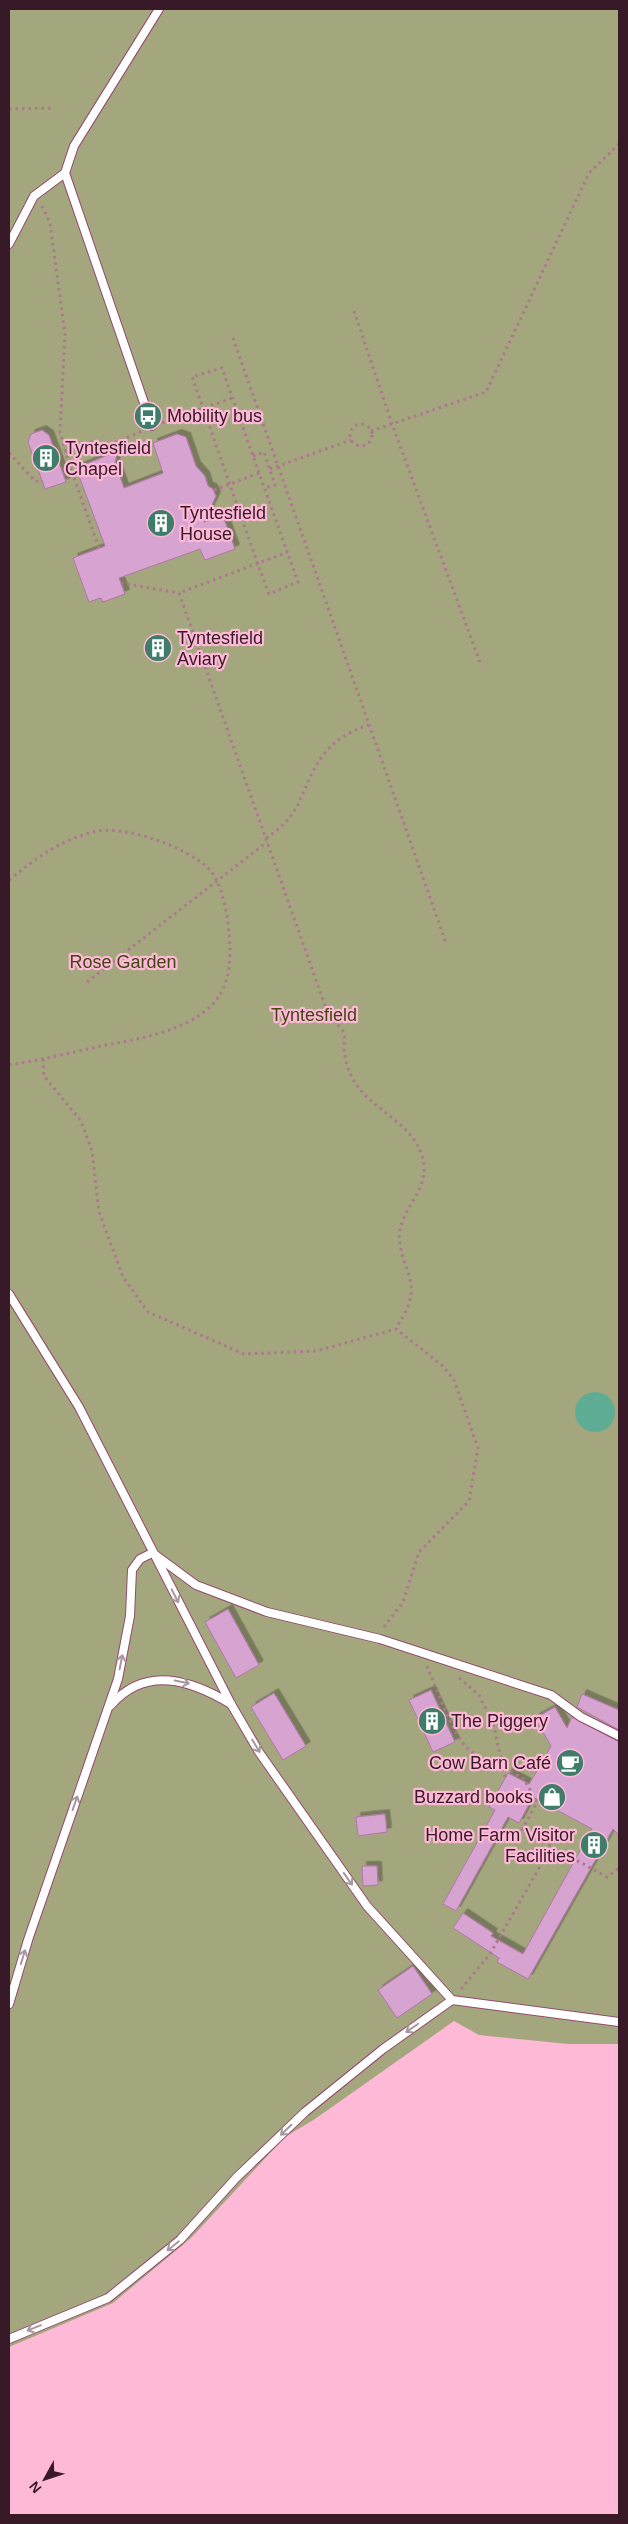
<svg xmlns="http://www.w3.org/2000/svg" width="628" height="2524" viewBox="0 0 628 2524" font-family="Helvetica,sans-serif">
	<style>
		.green { fill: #a4a77e }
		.water { fill: #5fac94 }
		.building { fill: #d7a3d0; stroke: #b374ab; filter: url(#shadow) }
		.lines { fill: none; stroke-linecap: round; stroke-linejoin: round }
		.service-casing { stroke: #954a6e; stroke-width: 10 }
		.path { stroke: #ad778f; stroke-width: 3; stroke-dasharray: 2.5 4; stroke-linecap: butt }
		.service { stroke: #fff; stroke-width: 8 }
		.oneway { stroke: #a5989e }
		.labels { text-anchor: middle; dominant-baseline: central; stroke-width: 4.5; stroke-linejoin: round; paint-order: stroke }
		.poi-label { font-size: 18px; fill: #381928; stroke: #feb9d7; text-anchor: start }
		.park-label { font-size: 18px; fill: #434514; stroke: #feb9d7 }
	</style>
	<defs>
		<filter id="shadow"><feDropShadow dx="4.5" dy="-4.5" stdDeviation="0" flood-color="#0004"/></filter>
	</defs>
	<rect width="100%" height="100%" fill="#feb9d7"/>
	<path class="green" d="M9,9H619V2044H568L479,2035L454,2021L315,2119L285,2137L191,2238L113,2303L9,2347Z"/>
	<circle class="water" cx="595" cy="1412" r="20"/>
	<g class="building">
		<path d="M42,430L49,435L66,482L45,489L28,442L31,434Z"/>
		<path d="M177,434L186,437L196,466L205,476L208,486L213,489L216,496L204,522L223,516L235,549L205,560L200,549L119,578L125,594L103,602L101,598L89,602L73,558L105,546L76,468L118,451L115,462L124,488L163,473L153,443Z"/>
		<path d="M228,1609L259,1665L236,1678L205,1622Z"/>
		<path d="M431,1690L455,1742L433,1752L409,1700Z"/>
		<path d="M274,1693L306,1746L283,1760L251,1707Z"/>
		<path d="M582,1694L619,1710V1730L577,1707Z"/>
		<path d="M555,1707L567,1728L572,1717L619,1742V1835L613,1829L528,1979L497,1962L499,1958L453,1928L463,1913L493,1933L491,1936L523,1954L592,1829L533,1797L519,1823L508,1817L456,1911L443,1904L495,1810L489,1807L508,1773L529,1784L540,1766L551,1746L535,1718Z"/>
		<path d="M385,1814L387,1832L358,1836L356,1817Z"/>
		<path d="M362,1866H377L378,1885L363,1886Z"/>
		<path d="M413,1966L432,1994L397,2018L378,1990Z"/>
	</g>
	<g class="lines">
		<defs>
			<g id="service">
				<path d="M65,173L152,426"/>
				<path d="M9,244L34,196L65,173L74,146L159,9"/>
				<path d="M9,1294L79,1407L231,1704L259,1752L367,1906L452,2000L619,2022"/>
				<path d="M154,1554L196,1585L267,1612L380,1639L551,1695L581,1717L619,1736"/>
				<path d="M111,1705C146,1665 191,1680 231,1704"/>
				<path d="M9,2004L28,1940L118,1679L130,1616L132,1570L140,1559L152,1553"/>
				<path d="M9,2339L108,2298L180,2240L236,2178L305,2112L383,2049L452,2000"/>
			</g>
		</defs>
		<use href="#service" class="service-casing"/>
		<g class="path">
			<path d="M9,109L54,108"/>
			<path d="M42,206L50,223L65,334L60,432L71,470"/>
			<path d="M354,311L392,424L481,665"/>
			<path d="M233,338L446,943"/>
			<path d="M162,423L232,398"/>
			<circle cx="361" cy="435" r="11"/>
			<path d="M371,431L486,392L589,173L619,144"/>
			<path d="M9,453L35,481L43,482"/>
			<path d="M66,453L90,442L104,445L112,444L142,431"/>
			<path d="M253,456L264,452L275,485L265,488"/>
			<path d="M270,469L351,440"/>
			<path d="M74,478L99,548"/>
			<path d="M214,490L259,473L298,582L269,594C242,522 218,449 192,377L222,368L259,473"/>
			<path d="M121,583L179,593"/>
			<path d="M266,838C307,812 299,786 324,754C335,740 351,731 368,725"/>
			<path d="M9,880C37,858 58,841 93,832C124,824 187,847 209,869C228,888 234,953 227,978C223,992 216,1003 204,1012C174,1034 137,1039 101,1046C71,1053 40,1060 9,1065"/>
			<path d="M87,982L267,842"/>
			<path d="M43,1059L44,1076L81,1121L92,1151L99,1212L123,1277L148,1312L244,1354L316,1351L396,1329C402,1318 410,1306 411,1294C413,1272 396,1253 400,1230C405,1204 432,1186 422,1156C412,1123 374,1111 356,1084C349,1074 345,1061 344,1049C344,1042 346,1035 342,1030C339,1025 333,1020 329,1017L179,593L288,552"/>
			<path d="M384,1627L403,1602L419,1552L469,1501L478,1448L454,1380L443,1366L396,1329"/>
			<path d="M427,1666C436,1687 452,1734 468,1749C478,1758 491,1761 504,1761"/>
			<path d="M459,1678L479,1695L493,1723L505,1777"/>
			<path d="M505,1768L524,1779L537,1802L522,1830L607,1877L619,1868"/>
			<path d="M524,1813L529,1816"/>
			<path d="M461,1989L490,1954L551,1847"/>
		</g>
		<use href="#service" class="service"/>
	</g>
	<defs><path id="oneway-shaft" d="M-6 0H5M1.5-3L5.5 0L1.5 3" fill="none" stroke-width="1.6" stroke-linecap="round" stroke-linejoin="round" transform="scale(1.25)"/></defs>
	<g class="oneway">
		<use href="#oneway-shaft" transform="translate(175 1596) rotate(63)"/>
		<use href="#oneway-shaft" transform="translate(121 1662) rotate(-79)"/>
		<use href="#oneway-shaft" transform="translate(182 1682) rotate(11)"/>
		<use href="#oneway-shaft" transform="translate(256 1746) rotate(59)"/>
		<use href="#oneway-shaft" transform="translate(75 1803) rotate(-71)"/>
		<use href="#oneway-shaft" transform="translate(348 1879) rotate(55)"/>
		<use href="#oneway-shaft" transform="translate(23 1957) rotate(-73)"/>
		<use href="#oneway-shaft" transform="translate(412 2028) rotate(145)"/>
		<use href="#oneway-shaft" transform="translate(286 2130) rotate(136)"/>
		<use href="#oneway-shaft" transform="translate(173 2246) rotate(141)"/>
		<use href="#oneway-shaft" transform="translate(34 2328) rotate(158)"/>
	</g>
	<defs>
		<symbol id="bus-disc" viewBox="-11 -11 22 22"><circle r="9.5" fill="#3f7d6a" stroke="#feb9d7"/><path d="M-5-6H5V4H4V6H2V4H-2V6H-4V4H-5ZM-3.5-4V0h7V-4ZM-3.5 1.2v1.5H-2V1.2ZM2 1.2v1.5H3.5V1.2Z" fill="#fff"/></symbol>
		<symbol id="building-disc" viewBox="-11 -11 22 22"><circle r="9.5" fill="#3f7d6a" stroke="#feb9d7"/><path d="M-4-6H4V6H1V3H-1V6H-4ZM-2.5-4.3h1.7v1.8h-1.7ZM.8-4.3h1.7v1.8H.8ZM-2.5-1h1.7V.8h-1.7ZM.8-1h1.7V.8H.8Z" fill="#fff"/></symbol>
		<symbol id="cafe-disc" viewBox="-11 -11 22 22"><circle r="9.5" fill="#3f7d6a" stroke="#feb9d7"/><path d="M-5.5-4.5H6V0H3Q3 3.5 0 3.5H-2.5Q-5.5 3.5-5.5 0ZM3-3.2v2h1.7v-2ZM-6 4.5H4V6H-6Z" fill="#fff"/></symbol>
		<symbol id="shop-disc" viewBox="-11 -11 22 22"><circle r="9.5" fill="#3f7d6a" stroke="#feb9d7"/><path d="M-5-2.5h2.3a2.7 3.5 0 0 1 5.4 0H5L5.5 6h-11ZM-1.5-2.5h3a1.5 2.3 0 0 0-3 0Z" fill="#fff"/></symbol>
	</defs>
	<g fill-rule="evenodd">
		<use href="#bus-disc" x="132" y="400" width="32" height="32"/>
		<use href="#building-disc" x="30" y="442" width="32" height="32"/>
		<use href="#building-disc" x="145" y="507" width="32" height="32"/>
		<use href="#building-disc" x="142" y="632" width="32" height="32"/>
		<use href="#building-disc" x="416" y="1705" width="32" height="32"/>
		<use href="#cafe-disc" x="554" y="1747" width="32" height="32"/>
		<use href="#shop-disc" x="536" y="1781" width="32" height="32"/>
		<use href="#building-disc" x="578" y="1829" width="32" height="32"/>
	</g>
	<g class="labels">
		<g class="poi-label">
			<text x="167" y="416">Mobility bus</text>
			<text x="65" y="448">Tyntesfield<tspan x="65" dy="21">Chapel</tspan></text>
			<text x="180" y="513">Tyntesfield<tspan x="180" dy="21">House</tspan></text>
			<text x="177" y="638">Tyntesfield<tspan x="177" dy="21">Aviary</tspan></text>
			<text x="451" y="1721">The Piggery</text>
			<text x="551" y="1763" text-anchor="end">Cow Barn Café</text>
			<text x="533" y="1797" text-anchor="end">Buzzard books</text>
			<text x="575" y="1835" text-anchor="end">Home Farm Visitor<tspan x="575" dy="21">Facilities</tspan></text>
		</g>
		<g class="park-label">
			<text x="123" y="962">Rose Garden</text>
			<text x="314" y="1015">Tyntesfield</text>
		</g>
	</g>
	<rect width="628" height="2524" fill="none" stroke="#381928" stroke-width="20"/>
	<g transform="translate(45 2479) rotate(230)" stroke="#feb9d7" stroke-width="4" paint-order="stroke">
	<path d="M0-4L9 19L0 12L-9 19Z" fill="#381928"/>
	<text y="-8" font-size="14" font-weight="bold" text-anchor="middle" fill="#381928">N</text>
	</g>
</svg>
